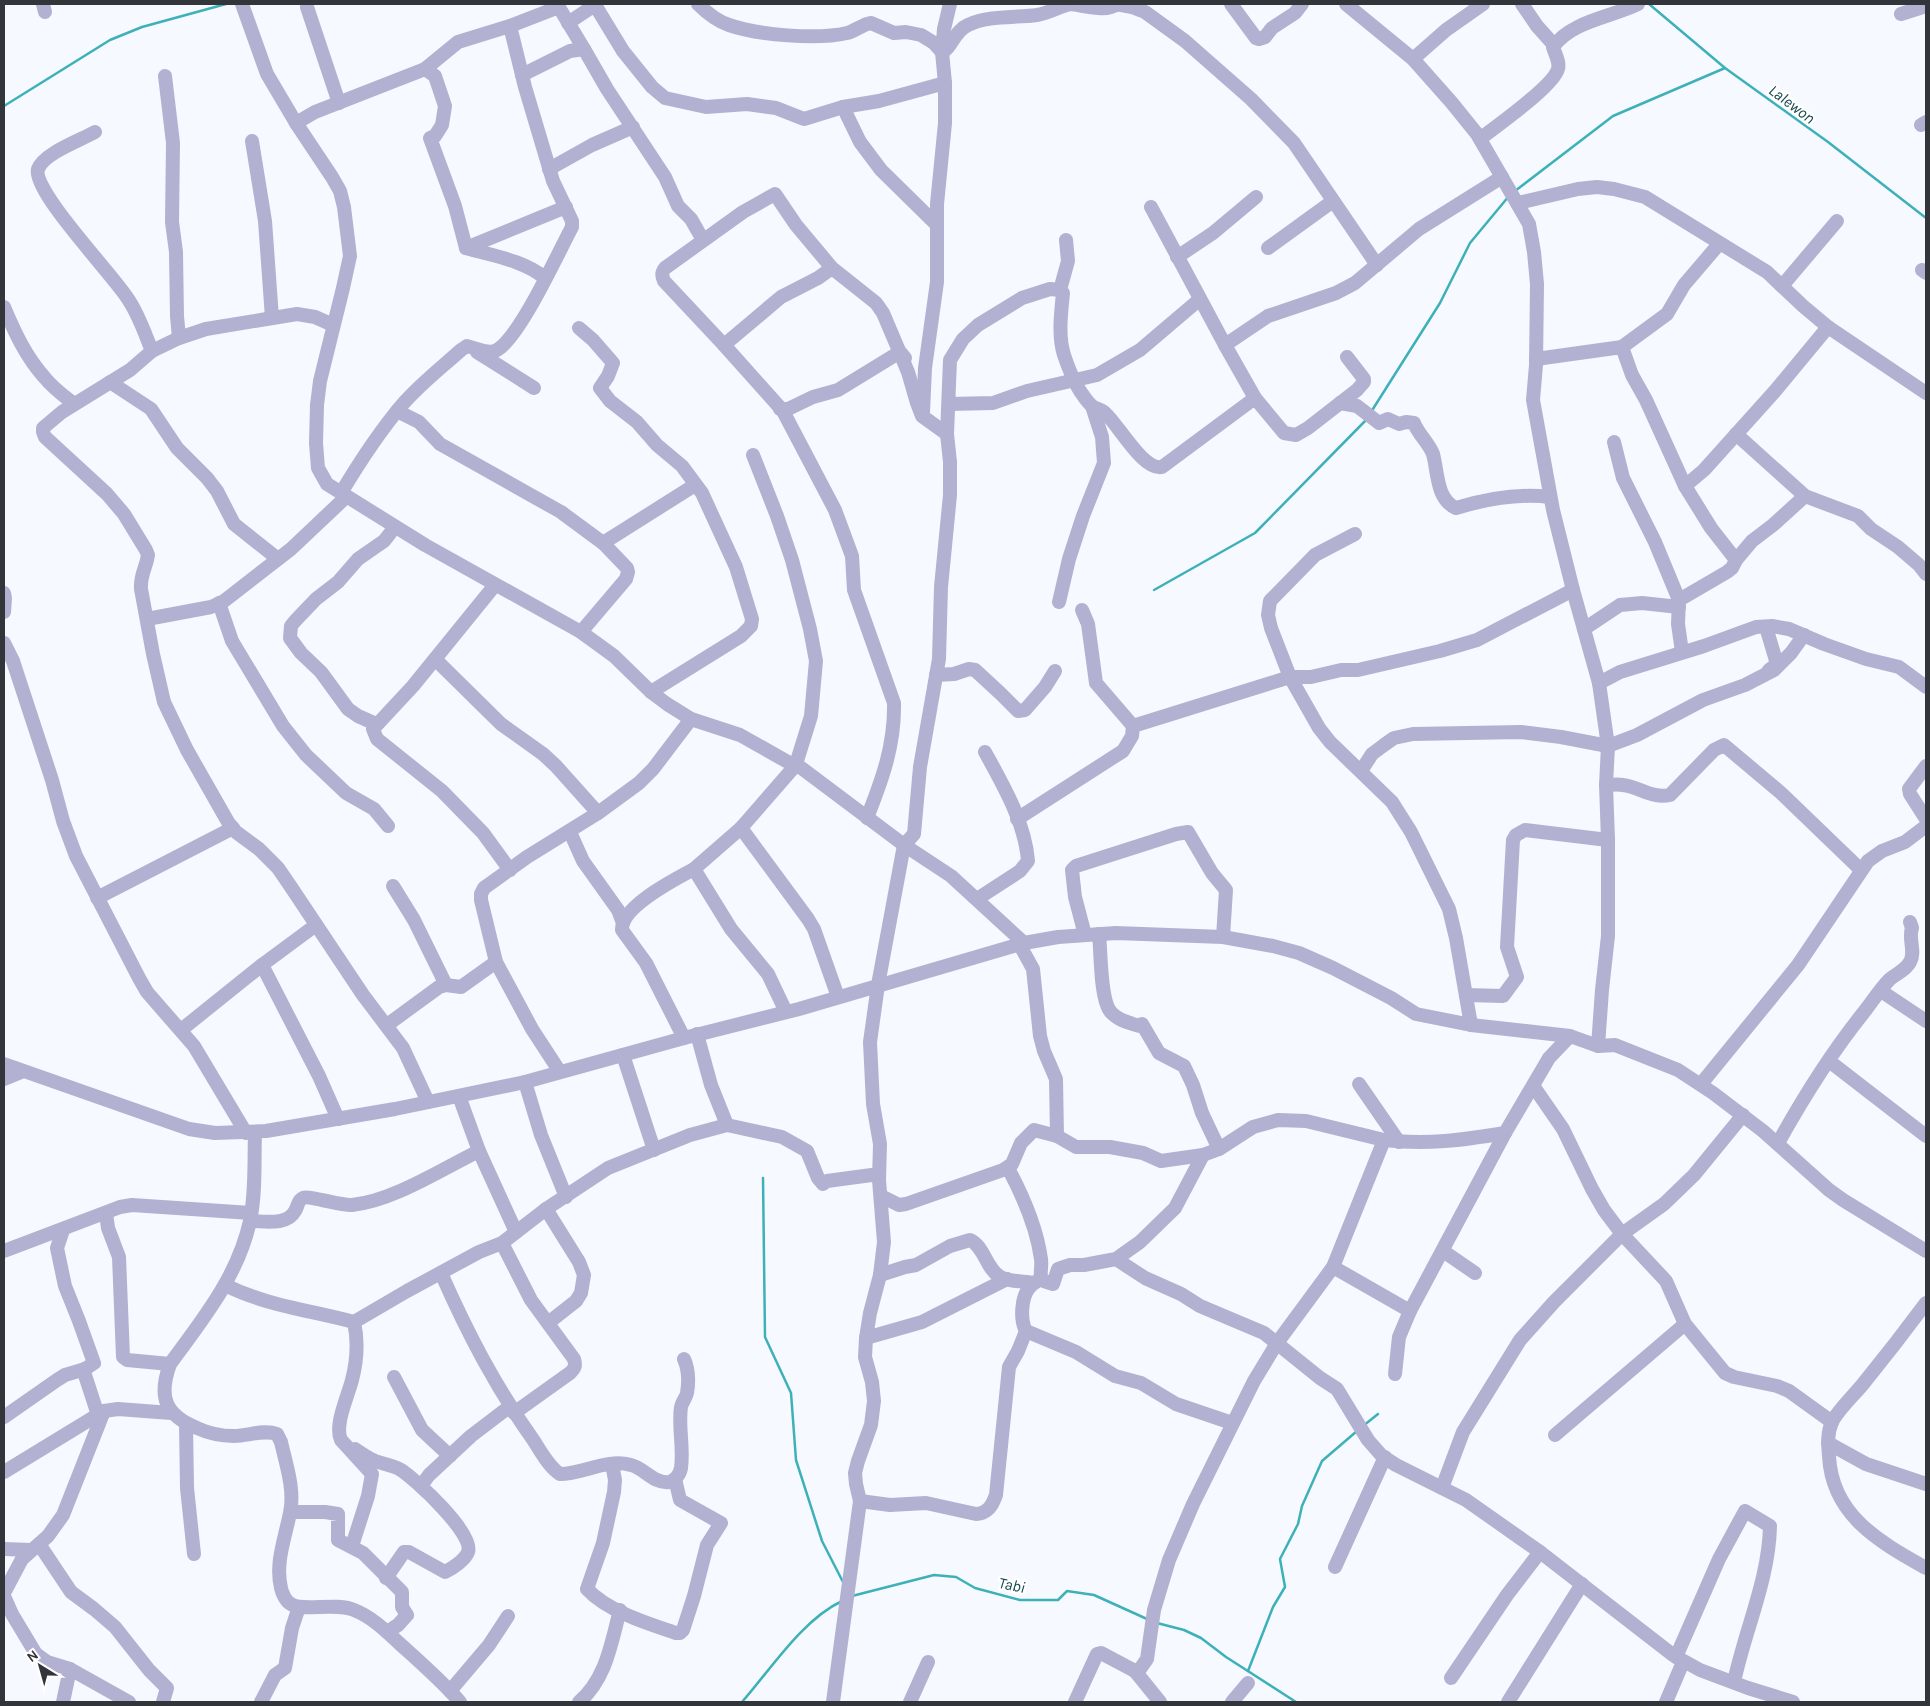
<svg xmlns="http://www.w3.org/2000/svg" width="1930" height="1706" viewBox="0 0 1930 1706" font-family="Karla,sans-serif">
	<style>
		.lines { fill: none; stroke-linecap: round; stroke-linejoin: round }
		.stream { stroke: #3eb1b8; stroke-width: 2.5 }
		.minor { stroke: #b3b1d1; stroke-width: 14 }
		.labels { text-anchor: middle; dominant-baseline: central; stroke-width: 5; stroke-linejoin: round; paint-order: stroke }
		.water-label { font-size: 16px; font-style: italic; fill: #16484c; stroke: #fff }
	</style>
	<rect width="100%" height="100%" fill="#f6f9ff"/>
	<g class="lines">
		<g class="stream">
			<path d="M1649,4L1725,68L1828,142L1926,218"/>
			<path d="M4,106L110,40L142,27L226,4"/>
			<path d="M1515,191L1613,116L1725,68"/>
			<path d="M1371,412L1440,303L1470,243L1509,196"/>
			<path d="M1154,590L1255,533L1367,419"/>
			<path d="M763,1178L765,1337L791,1393L796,1460L822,1541L844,1584"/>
			<path d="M1363,1426L1378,1414"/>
			<path d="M852,1596L934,1575L956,1577L975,1588L1020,1600H1058L1067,1591L1094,1595L1147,1619"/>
			<path d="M1157,1623L1184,1630L1201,1638L1226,1657L1296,1702"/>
			<path d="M1248,1671L1273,1607L1285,1587L1280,1559L1298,1524L1302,1506L1322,1461L1357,1431"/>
			<path d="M742,1702C771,1669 802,1620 842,1601"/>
		</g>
		<g class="minor">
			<path d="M43,4L45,12"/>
			<path d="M242,4L267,74L296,123L332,177L340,191L344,207L350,256L343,288L320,381L317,405L316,443L318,468L327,484L425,545L581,632L614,656L651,692L667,704L691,719L740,735L795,766L796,764L904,845L951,876L1024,943L1022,949L1033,969L1040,1036L1044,1051L1056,1079L1057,1136"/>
			<path d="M698,4C707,13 717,21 729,25C758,35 817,40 847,33C855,31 863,24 871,23L894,33L906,32L921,35L934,43L942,52L944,29L950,4"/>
			<path d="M1070,4C1083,5 1106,13 1117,4"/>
			<path d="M1116,4L1132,7L1145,12L1185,41L1251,99L1294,143L1377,265"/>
			<path d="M1231,4L1256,38L1259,39L1265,37L1272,28L1295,13L1302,4"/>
			<path d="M1346,4L1413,59L1452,103L1477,134L1529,224L1534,252L1537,284L1536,365L1533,400L1553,510L1573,590L1599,683L1608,746L1606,785L1608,840V936L1602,990L1598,1046"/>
			<path d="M1522,4L1537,26L1554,45"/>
			<path d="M307,7L339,103"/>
			<path d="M1901,14L1926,6"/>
			<path d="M568,23L595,5L623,51L652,87L665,98L706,107L747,104L776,108L804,119L843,107L860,142L881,170L937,225"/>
			<path d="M510,26L559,7"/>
			<path d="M584,49L607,89L665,177L678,206L691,219L703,240"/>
			<path d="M1413,59L1446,30L1483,4"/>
			<path d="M425,69L435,76L445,106L442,125L435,136L430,138L455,206L466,248C493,256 523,260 545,278"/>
			<path d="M522,75L570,51L584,49L557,4"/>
			<path d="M165,76L173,143L172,222L176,252L177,316L179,338"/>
			<path d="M843,107L879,101L945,83"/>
			<path d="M296,123L315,112L425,69L458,42L510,26L525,87L553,181L572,221V227C558,253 520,337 497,350C489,355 476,348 467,346L461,350C441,368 419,385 402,405C379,432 359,463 341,493"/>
			<path d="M1921,125L1926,122"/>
			<path d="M95,132C81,140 44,153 38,169C31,190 115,277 128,299C139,315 145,334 152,351"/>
			<path d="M1480,139C1496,126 1553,87 1558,69C1560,62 1555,54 1553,47C1571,21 1612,17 1638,4"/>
			<path d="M252,141L265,221L272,318"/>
			<path d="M549,169L592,145L633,127"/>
			<path d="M1518,203L1578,189L1597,187L1614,189L1645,197L1767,272L1803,306L1828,327L1926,393"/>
			<path d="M1151,207L1225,345L1255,398L1284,433L1296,435L1308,428L1357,390L1364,382V379L1347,357"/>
			<path d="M1066,240L1068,261L1060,290L1063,293C1061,313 1058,336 1064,355C1068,367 1073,380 1080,391C1083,395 1087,402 1092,406C1096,409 1102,409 1105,413C1118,424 1143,471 1162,467L1255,398"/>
			<path d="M466,248L566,207"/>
			<path d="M1268,248L1333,201"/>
			<path d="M1177,257L1213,233L1256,197"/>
			<path d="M832,268L818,278L781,297L724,345L664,281C662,276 661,273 665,268L743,212L775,194L796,225L832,268L876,303L883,313L908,372L917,403L922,416L947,434"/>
			<path d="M1922,270L1926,273"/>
			<path d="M1782,286L1837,221"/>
			<path d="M4,307C15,333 26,357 45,378C53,388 64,396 74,404"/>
			<path d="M333,325L315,317L297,314L206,329L179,338L152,351L130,370L62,412L43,428V432L45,437L107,494L124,514L146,550L148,555C146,569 140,574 141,589L153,654L164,702L187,750L228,822L236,832L259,849L278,868L291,887L363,995L403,1048L428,1102"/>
			<path d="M579,328L593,340L613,363L608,376L600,388L610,401L637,422L657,445L682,466L702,493L736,567L752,619L751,626L741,636L651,692"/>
			<path d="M724,345L783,411L835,510L852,556L854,590L894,703C895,745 882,780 867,818"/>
			<path d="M1225,345L1268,316L1336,293L1355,283L1419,229L1502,177"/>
			<path d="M1622,347L1667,314L1684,285L1719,244"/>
			<path d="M477,352L534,388"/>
			<path d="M1536,359L1622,347L1632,375L1646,400L1685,486L1711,528L1736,560L1732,568L1727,572L1679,600L1678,624L1682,652"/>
			<path d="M110,382L151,409L177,448L207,478L217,491L234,524L278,559"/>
			<path d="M1340,403L1357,406L1379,423L1388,419L1399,424L1406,422L1414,423C1418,434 1429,443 1433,454C1438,472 1436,499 1456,508C1486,499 1518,493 1550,497"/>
			<path d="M949,404L993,403L1027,391L1097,375L1140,350L1200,299"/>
			<path d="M780,409H788L813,397L838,390L900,352L905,358"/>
			<path d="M397,411L419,422L440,444L561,512L603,543L627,568L628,572L626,579L581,632"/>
			<path d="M923,412L925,368L937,282V204L945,123V83L942,52C952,48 954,31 968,25C988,15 1015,18 1037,15C1048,13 1059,7 1070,4"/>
			<path d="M1736,434L1805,496L1858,516L1871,529L1898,547L1919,565L1926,574"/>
			<path d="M1614,442L1623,478L1655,542L1679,600"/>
			<path d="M753,455L777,516L792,560L810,629L816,661L811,716L796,764"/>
			<path d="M1685,486L1704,470L1775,391L1828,327"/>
			<path d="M1355,534L1315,555L1270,601L1268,615L1271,628L1290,677H1311L1341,670H1358L1440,651L1477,640L1573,590"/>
			<path d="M603,543L695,485"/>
			<path d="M1736,560L1752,541L1773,525L1805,496"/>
			<path d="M495,585L413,686L373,729L377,739L442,791L483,833L510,870"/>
			<path d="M4,593L5,598L4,612"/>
			<path d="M1059,602L1069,559L1083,516L1104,463L1102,437L1092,406"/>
			<path d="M219,603L232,641L283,726L306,755L346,793L374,809L388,826"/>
			<path d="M1082,610L1088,624L1096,683L1133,726"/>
			<path d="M147,619L211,607L224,601L291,549L346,497"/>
			<path d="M1766,627L1777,664L1769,670"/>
			<path d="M1584,629L1620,605L1642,603L1679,607"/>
			<path d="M4,643L13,661L52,780L63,821L76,856L139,978L147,992L194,1046L246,1133"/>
			<path d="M435,659L501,724L543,754L556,766L598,813"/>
			<path d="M936,675L954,674L969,669L975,670L1000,693L1018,711L1025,710L1045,687L1055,671"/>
			<path d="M1599,683L1620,672L1704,646L1756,627L1772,626L1789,629L1824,644L1866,659L1899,667L1926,687"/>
			<path d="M376,724L358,716L348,709L321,672L301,653L290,638L291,626L295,621L316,599L338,582L358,559L384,541L395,527"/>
			<path d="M1926,766L1909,789L1910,794L1926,819"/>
			<path d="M1361,771L1372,754L1384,745L1394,738L1413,734L1521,732L1561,737L1608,746L1637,735L1703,700L1745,685L1774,670L1791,653L1804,635"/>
			<path d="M1606,785C1611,785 1617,784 1623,785C1640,787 1652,799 1670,795L1714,750L1724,745L1781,793L1861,870"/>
			<path d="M1017,819L1123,751L1132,736L1133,726L1290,677L1319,728L1330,742L1392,802L1411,832L1449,909L1456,938L1471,1025"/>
			<path d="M741,828L808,919L814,929L838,997"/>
			<path d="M570,832L583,861L618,910L623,923"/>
			<path d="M694,869L741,828L795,766"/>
			<path d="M393,886L414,920L446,985"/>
			<path d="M97,898L233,828"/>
			<path d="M977,899L1020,871L1028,861C1025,822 1003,785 985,752"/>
			<path d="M1099,934C1101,951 1100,998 1110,1011C1117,1020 1129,1023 1140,1026L1142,1024L1159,1053L1184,1066L1193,1085L1202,1113L1219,1149"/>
			<path d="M1085,935L1075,897L1072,870L1076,866L1176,834L1188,832L1212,873L1226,890L1223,937"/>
			<path d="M262,965L319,1076L338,1119"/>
			<path d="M1881,991L1926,1021"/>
			<path d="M1466,995L1503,996L1517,977L1507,947L1513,840L1516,835L1525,830L1608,840"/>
			<path d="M387,1025L439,987L446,985L461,987L496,962"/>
			<path d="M181,1030L262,965L316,925"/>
			<path d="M697,1034L711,1085L727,1125"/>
			<path d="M684,1038L646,963L622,930C621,906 676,879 694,869L731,929L768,974L786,1012"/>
			<path d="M623,1055L654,1150"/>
			<path d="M1829,1061L1926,1136"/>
			<path d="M4,1064L189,1129L215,1133L266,1131L395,1109L525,1082L684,1038L799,1009L1024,943L1058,937L1116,933L1223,937L1273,946L1299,953L1333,968L1391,998L1416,1014L1471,1025L1570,1036L1598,1046L1615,1045L1678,1070L1713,1093L1763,1131L1829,1190L1843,1200L1926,1251"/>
			<path d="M560,1072L532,1029L496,962L481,900V894L484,888L527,857L598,813L639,783L653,769L691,719"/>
			<path d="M4,1079L21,1072"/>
			<path d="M525,1082L541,1135L566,1197"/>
			<path d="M1359,1084L1399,1142"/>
			<path d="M1701,1084L1798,965L1868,861L1882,851L1905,842L1926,826"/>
			<path d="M1534,1087L1563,1129L1592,1189L1604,1210L1622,1234L1666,1281L1685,1324L1725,1373L1734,1377L1777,1386L1789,1391L1832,1422"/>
			<path d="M459,1096L479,1151L516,1232"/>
			<path d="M255,1132C254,1161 256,1192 250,1221C238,1276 203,1319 170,1364C158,1397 165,1415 197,1428C210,1434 220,1436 234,1436C248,1436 264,1429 277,1434L281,1442C286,1464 295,1490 290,1513C285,1538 275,1563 281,1588C282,1593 286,1602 291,1604C301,1612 337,1602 354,1610C372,1617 386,1631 400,1644C420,1662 442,1681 460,1702"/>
			<path d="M1778,1143C1803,1098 1831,1053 1864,1012C1872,1002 1880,989 1890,979C1897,973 1905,971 1910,962C1916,952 1908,939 1912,928L1910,922"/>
			<path d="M1008,1168C1022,1194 1037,1229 1041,1259C1042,1266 1040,1272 1041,1279L1044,1281L1053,1284L1058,1269L1070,1265H1084L1116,1259L1140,1242L1175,1208L1203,1155"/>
			<path d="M881,1196L899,1205L906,1204L1003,1170L1012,1164L1021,1143L1034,1130L1057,1136L1076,1147H1110L1143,1153L1161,1161L1203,1155L1219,1149L1253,1127L1278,1120L1306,1121L1384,1140"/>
			<path d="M546,1209L579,1262L584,1275L581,1293L576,1301L548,1323"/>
			<path d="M106,1213L108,1228L119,1257L123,1357L127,1360L170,1364"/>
			<path d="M250,1221C264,1221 287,1226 295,1211C298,1206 298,1200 303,1198C309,1195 341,1206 352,1205C393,1201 442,1169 479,1151"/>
			<path d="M63,1230L57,1248L65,1286L79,1321L94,1363L85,1369L84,1372L98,1415"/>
			<path d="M502,1243L531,1300L574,1359C576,1366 575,1368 570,1373L514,1413"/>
			<path d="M4,1251L120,1207L132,1205L251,1213"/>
			<path d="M1443,1251L1475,1273"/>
			<path d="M1116,1259L1145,1278L1181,1294L1200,1306L1264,1333L1320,1378L1337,1389L1368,1440L1382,1456L1396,1465L1466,1500L1540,1552L1673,1655L1700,1670L1748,1688L1793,1702"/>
			<path d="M1333,1267L1410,1311L1505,1133"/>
			<path d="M441,1273C468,1334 495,1386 534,1441C541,1452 549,1467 560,1474C583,1474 607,1458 631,1465C644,1468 654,1484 669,1482C675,1481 680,1474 681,1468C684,1448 678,1427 681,1407C682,1402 686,1398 687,1393C689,1381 689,1370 684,1359"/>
			<path d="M880,1275L905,1267L916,1265L950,1246L970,1240C984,1246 986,1268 999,1276C1008,1282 1024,1281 1034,1283"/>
			<path d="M1041,1279C1037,1281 1032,1284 1029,1288C1021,1298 1020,1320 1026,1331L1076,1352L1115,1376L1141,1383L1176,1404L1232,1423"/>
			<path d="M225,1285C267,1306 310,1310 354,1322C358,1340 357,1361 352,1380C348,1396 334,1425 341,1440L372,1474L368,1496L352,1546"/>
			<path d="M1926,1303C1906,1330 1885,1357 1863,1384C1854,1395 1838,1410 1832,1422C1827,1433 1828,1445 1829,1456C1832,1516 1880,1542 1926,1568"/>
			<path d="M354,1322L407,1291L479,1252L502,1243L546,1209L608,1168L690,1135L727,1125L782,1137L807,1151L818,1178L823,1184L827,1181L879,1174"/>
			<path d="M866,1338L922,1322L1007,1279"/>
			<path d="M1395,1374L1399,1337L1410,1311"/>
			<path d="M394,1377L422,1430L450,1456"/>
			<path d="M4,1417L57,1380L65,1375L85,1369"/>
			<path d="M186,1424L187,1488L194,1554"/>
			<path d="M1555,1435L1685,1324"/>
			<path d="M1828,1443L1866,1464L1926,1484"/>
			<path d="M355,1449C361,1453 368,1458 375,1461C383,1464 393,1465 401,1470C415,1479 475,1534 468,1552C465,1560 453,1568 445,1572L409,1552H404L386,1578"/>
			<path d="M612,1464L615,1480L614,1492L603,1543L587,1589C607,1611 649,1624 676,1633H680L683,1630L694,1596L707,1545L721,1523L680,1500L675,1479"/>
			<path d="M4,1472L104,1411L118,1409L171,1413"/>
			<path d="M421,1486L429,1475L471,1436L509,1407"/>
			<path d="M1442,1488L1463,1432L1520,1340L1554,1302L1622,1234L1664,1204L1694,1175L1743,1115"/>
			<path d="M860,1501L890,1505L926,1503L976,1514C988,1513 992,1506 996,1495L1009,1367L1018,1351L1026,1331"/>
			<path d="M291,1512H325L338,1514V1540L363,1553L402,1592V1607L407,1615L398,1625L387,1632"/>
			<path d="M39,1544L71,1592L94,1609L115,1627L149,1670L167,1688L163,1702"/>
			<path d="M4,1549L31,1550"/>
			<path d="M1335,1567L1385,1457"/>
			<path d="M4,1593L22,1559L48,1536L63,1515L104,1411"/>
			<path d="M4,1596L12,1614L36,1654L47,1662L70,1669L129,1702"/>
			<path d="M1676,1657L1719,1559L1745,1511L1770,1526C1769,1579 1745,1630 1734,1682"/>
			<path d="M1135,1671L1160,1702"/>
			<path d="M1451,1678L1507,1595L1540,1552"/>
			<path d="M450,1691L489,1645L508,1616"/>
			<path d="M63,1702L70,1669"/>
			<path d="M261,1702L275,1675L285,1668L292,1628L299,1607"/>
			<path d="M579,1702C606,1679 611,1644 620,1610"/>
			<path d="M833,1702L860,1501L856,1484L855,1473L858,1461L871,1425L874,1401L872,1382L865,1357L866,1338L870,1313L880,1275L884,1242L879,1180L880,1144L873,1104L870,1042L878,985L904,845L914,834L920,767L939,659L941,587L950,495V462L947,434L950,360L963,339L978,325L1022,298L1050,289L1060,290"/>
			<path d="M910,1702L928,1662"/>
			<path d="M1075,1702L1097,1654L1101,1653L1135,1671L1140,1669L1147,1659L1154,1610L1169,1560L1193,1504L1254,1381L1277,1343L1333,1267L1384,1140C1427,1145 1463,1140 1505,1133L1549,1058L1570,1036"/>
			<path d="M1232,1702L1248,1683"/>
			<path d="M1508,1702L1582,1584"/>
			<path d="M1666,1702L1683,1662"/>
		</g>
	</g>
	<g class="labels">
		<g class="water-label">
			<text transform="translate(1792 104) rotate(37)">Lalewon</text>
			<text transform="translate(1012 1585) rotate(11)">Tabi</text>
		</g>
	</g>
	<rect width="1930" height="1706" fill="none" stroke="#32353a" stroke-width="10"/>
	<g transform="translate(40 1666) rotate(323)" stroke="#ffffff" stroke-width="4" paint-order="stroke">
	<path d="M0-4L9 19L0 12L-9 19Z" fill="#32353a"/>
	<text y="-8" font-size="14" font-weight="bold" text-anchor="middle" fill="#32353a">N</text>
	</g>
</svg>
